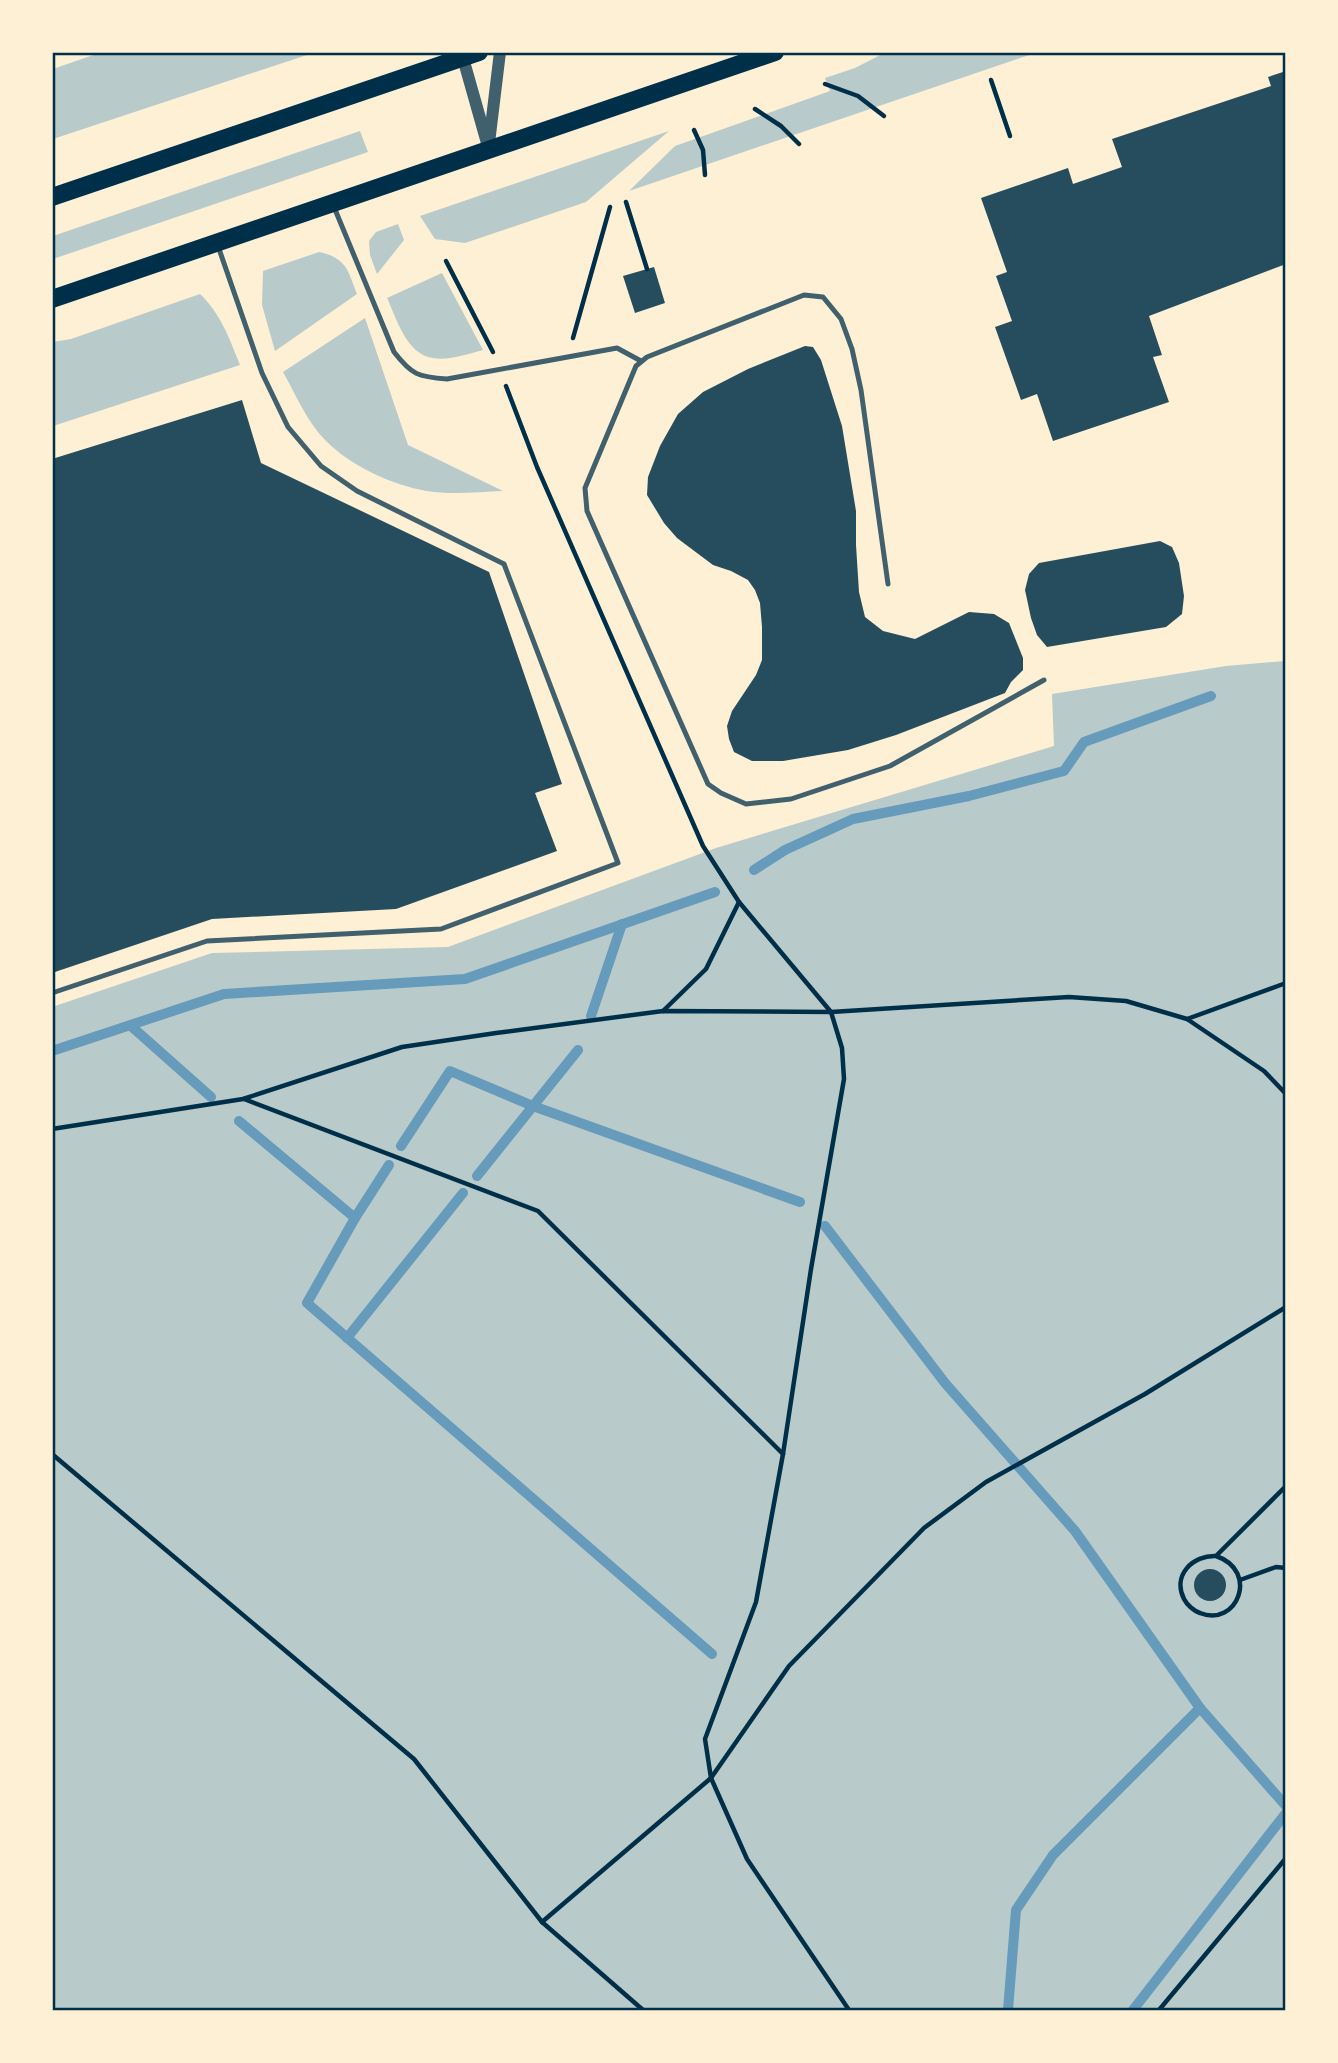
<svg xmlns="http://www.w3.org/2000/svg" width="1338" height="2063" viewBox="0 0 1338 2063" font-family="'Source Sans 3',sans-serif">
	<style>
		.green { fill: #b9caca }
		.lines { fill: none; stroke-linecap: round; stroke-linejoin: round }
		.stream { stroke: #669bbc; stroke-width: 10 }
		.building { fill: #264d5e }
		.path { stroke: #003049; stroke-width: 4.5 }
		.service { stroke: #3f606c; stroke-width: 5 }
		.tertiary { stroke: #3f606c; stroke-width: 12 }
		.primary { stroke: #003049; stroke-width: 18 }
		.neatline { fill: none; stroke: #003049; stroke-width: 2.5 }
	</style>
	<rect width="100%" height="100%" fill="#fdf0d5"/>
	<g class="green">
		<path d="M102,52H313V53L53,139V69Z"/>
		<path d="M884,53H1035L629,191L675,146L830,91L825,78L855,68Z"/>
		<path d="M360,131L368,152L53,259V236Z"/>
		<path d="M669,131L586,202L465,243L435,239L420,216Z"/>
		<path d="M398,224L404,240L377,274L370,255L369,241L376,232Z"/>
		<path d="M319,252C347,258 348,271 357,294L275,351L262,305L263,271Z"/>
		<path d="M442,273L483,350C468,354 448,361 433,358C406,354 397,319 387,298Z"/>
		<path d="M200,294C221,314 229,338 240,365L53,426V342L71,339Z"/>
		<path d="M365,318L408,445L503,491C478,492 451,495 427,491C392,485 351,466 326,441C307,422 296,395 283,372Z"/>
		<path d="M1285,661V2010H53L52,1007L212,953L448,947L716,848L1054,746L1052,694L1226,666Z"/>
	</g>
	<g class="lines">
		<g class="stream">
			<path d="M754,870L785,850L853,819L969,796L1064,771L1084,742L1211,696"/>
			<path d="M591,1016L622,924"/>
			<path d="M131,1026L211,1097"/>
			<path d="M52,1051L224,994L465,979L715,892"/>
			<path d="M239,1121L355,1218L307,1303L712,1654"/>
			<path d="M401,1146L450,1071L533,1106L800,1202"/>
			<path d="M477,1176L578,1050"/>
			<path d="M355,1218L389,1165"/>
			<path d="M825,1226L945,1383L1075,1531L1200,1708L1286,1806"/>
			<path d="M347,1338L463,1193"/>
			<path d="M1008,2010L1016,1910L1053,1855L1200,1708"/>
			<path d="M1133,2010L1286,1813"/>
		</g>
	</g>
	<g class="building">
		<path d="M1286,71V264L1149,316L1162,355L1153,357L1169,402L1053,441L1037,394L1021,400L995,327L1012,321L996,276L1007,272L981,198L1068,168L1073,184L1122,167L1112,139L1271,86L1268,77Z"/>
		<path d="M654,267L665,303L635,313L623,276Z"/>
		<path d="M805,346L813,347L821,360L842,426L856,511V545L859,592L865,617L883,631L915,639L969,612L994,614L1009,623L1023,658V670L1011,682L1005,693L896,735L848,750L783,761H752L734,752L729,739L727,726L732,711L756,675L762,660V627L760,603L755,590L748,580L731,571L713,565L677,538L664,523L647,495L648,477L660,446L678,414L703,392L748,369Z"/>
		<path d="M242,400L261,463L489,572L562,784L535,793L557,851L396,909L212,919L52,973V459Z"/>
		<path d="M1160,541L1172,547L1179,563L1184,596L1182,614L1166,627L1047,647L1037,635L1031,618L1025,590L1029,574L1039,563Z"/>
		<circle cx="1210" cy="1585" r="16"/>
	</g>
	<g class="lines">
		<g class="path">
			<path d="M991,80L1010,136"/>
			<path d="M825,84L858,96L884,116"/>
			<path d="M755,109L781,126L799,144"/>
			<path d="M694,130L703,150L705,175"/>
			<path d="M626,202L647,269"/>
			<path d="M446,261L493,352"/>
			<path d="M573,338L610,207"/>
			<path d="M506,386L537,467L703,846L739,902L831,1012L842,1048L844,1079L811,1269L783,1454L756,1602L705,1739L711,1778L747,1859L849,2010"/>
			<path d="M663,1011L706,969L739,902"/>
			<path d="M1187,1019L1286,983"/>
			<path d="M244,1099L538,1211L783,1454"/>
			<path d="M52,1129L243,1099L402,1047L496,1033L663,1011L831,1012L1069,997L1126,1001L1187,1019L1264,1071L1286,1094"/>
			<path d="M52,1454L414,1759L542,1922L643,2010"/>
			<path d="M1216,1556C1260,1571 1237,1628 1200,1613C1194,1611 1187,1605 1184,1599C1172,1575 1193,1555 1216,1556L1286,1486"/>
			<path d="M1240,1580L1276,1567L1286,1568"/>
			<path d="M542,1922L711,1778L789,1666L924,1528L986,1482L1145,1394L1286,1307"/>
			<path d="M1159,2010L1286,1858"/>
		</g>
		<g class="service">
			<path d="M334,207L394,352C412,375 418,377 447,379L617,348L641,361"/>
			<path d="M888,584L861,390L852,349L841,319L823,297L804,295L647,357L636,366L585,488L587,511L708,784L721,793L746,804L791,799L890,766L1044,680"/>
			<path d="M52,993L207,941L441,929L618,863L504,564L357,491L321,466L288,427L262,373L218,246"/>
		</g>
		<g class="tertiary">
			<path d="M464,52L463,58L489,150"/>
			<path d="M489,143L500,52"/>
		</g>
		<g class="primary">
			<path d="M52,197L479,52"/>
			<path d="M52,299L775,52"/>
		</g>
	</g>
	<rect width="1338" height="2063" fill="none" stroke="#fdf0d5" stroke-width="108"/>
	<rect x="54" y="54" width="1230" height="1955" class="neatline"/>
</svg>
